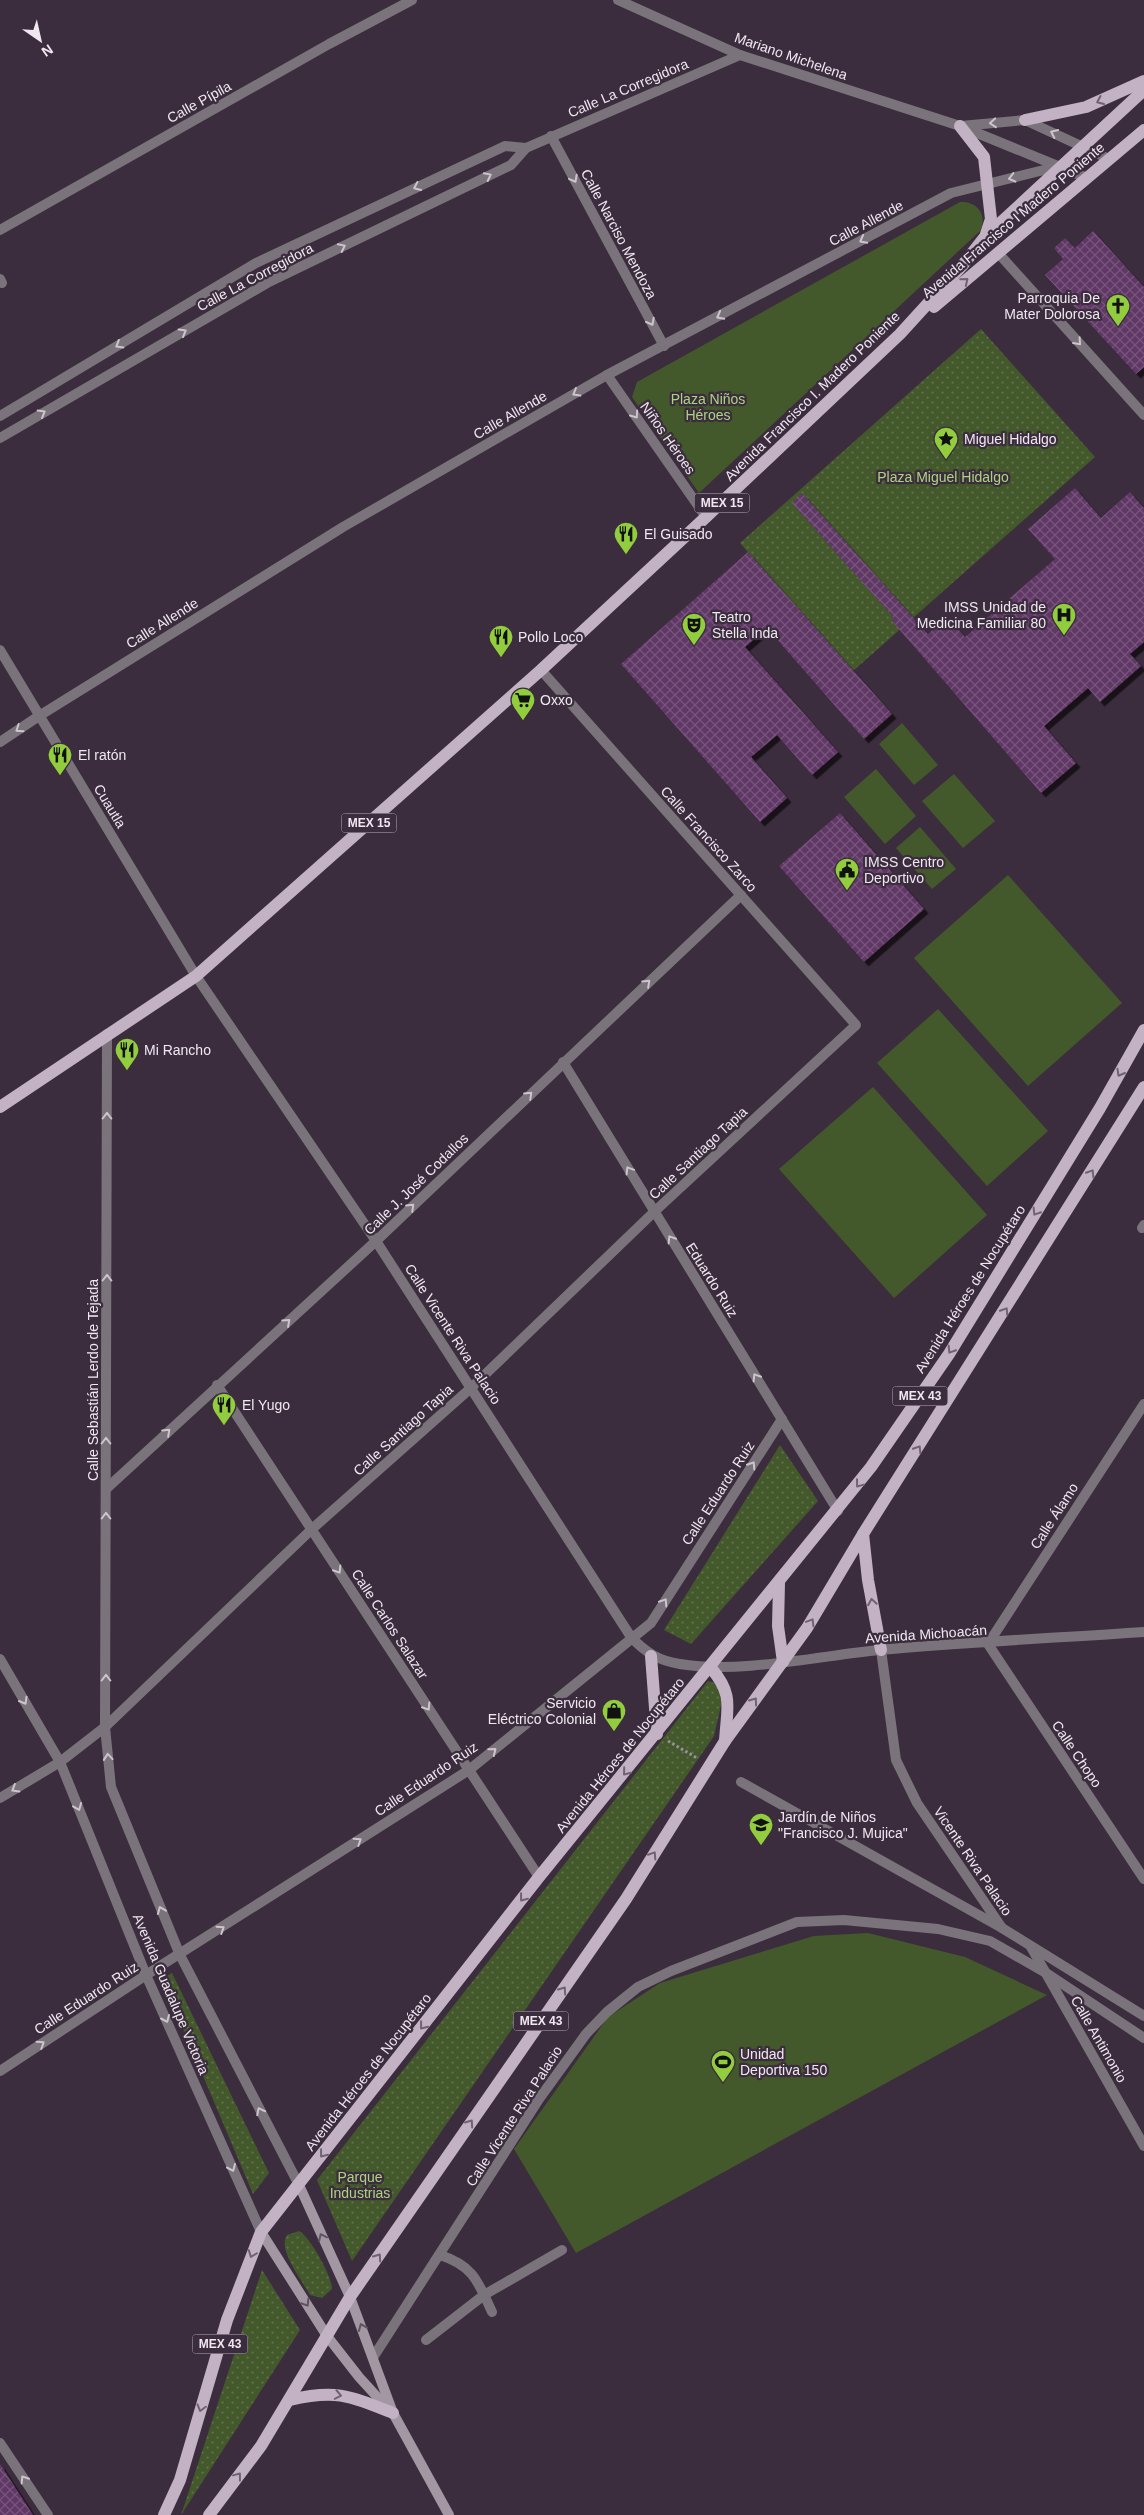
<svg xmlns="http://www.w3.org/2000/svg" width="1144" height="2515" viewBox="0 0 1144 2515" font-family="Helvetica,sans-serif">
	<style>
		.grass { fill: url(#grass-dots) }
		.park { fill: #44592b }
		.building { fill: url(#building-cross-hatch); filter: url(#shadow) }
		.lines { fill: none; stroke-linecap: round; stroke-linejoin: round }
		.path { stroke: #9a8f9c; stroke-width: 3; stroke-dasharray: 2.5 2.5; stroke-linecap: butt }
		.service { stroke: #7a737b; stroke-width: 10 }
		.minor { stroke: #7a737b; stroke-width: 10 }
		.tertiary { stroke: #7a737b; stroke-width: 10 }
		.secondary { stroke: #a397a4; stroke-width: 10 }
		.primary { stroke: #c2b2c3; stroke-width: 12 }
		.oneway { stroke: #716273 }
		.oneway2 { stroke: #cdc4ce }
		.oneway3 { stroke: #5f5261 }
		.labels { text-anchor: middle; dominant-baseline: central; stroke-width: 4.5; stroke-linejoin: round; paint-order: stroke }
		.shield { fill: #3b2d3d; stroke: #baafbb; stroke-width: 1 }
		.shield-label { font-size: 12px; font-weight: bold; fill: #f0e7f1 }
		.street-label { font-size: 14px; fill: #f0e7f1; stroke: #3b2d3d }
		.poi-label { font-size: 14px; fill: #f0e7f1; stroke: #3b2d3d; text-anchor: start }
		.park-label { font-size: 14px; fill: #acd480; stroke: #3b2d3d }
	</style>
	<defs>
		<pattern id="grass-dots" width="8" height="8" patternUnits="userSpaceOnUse" patternTransform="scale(1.25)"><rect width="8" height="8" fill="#44592b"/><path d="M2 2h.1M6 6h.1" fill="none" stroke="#5f714a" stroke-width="1.8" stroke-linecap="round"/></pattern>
		<pattern id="building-cross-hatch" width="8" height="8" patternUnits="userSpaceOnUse" patternTransform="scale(1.25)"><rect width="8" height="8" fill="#603765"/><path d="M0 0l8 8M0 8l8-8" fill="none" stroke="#77547c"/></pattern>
		<filter id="shadow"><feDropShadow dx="4.5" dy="4.5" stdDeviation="0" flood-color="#0009"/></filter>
	</defs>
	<rect width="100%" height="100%" fill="#3b2d3d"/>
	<g class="grass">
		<path d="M981,329L1095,457L853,671L740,543Z"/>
		<path d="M780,1445L818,1501L691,1644L664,1630Z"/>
		<path d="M708,1681L717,1684L722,1701L714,1736L352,2261L317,2180Z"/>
		<path d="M172,1973L269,2173L253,2194L162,1979Z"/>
		<path d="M299,2231C309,2235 333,2278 332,2289L322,2298L310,2295C302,2280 277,2249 287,2235Z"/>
		<path d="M262,2270L300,2330L181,2515Z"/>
	</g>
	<g class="park">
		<path d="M960,202C977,201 988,215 980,231L699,493L632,397L637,382Z"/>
		<path d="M902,723L938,765L914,785L879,744Z"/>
		<path d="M876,769L916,816L885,844L844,797Z"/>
		<path d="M954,774L995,821L963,848L922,801Z"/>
		<path d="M920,827L956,869L932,889L896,848Z"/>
		<path d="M1008,875L1122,1003L1028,1086L914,958Z"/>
		<path d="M938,1009L1048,1131L987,1186L877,1063Z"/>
		<path d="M873,1087L987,1215L894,1298L779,1169Z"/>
		<path d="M868,1933L965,1957L1047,1995L576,2253L514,2149L608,2017L660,1983L814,1936Z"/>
	</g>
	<g class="building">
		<path d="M1093,231L1144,287V367L1136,374L1045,275L1063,259L1054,248L1065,238L1075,248Z"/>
		<path d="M1075,488L1101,518L1130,492L1144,508V642L1130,654L1141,666L1100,702L1088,688L1044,726L1076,763L1041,793L891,620L894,618L792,503L802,493L928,634L947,617L965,637L1055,559L1028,529Z"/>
		<path d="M748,552L892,714L864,739L767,628L745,647L838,752L812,775L777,735L751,757L787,798L760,822L621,664Z"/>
		<path d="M840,813L924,909L864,962L779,866Z"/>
		<path d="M0,2464L33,2515H0Z"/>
	</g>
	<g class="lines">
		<path class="path" d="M668,1741L697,1758"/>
		<g class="service">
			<path d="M1142,1228L1144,1225"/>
			<path d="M440,2255C474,2266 478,2282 492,2312"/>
			<path d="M426,2340L484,2295L562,2250"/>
		</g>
		<g class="minor">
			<path d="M551,136L664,346"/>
			<path d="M0,230L329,44L412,0"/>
			<path d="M999,254L1144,415"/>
			<path d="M0,279L2,283"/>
			<path d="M607,375L706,517"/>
			<path d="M0,742L39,716L343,527L607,375L951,193L1060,166"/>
			<path d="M107,1034L105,1727L111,1787L180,1955L299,2185"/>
			<path d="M563,1062L838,1511"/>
			<path d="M217,1385L539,1877"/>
			<path d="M1144,1404L988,1644L1144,1879"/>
			<path d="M106,1489L376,1241L741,895"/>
			<path d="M881,1650L896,1760L917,1803L1002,1928"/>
			<path d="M0,1798L60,1762L105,1727L312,1529L472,1387L654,1212L856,1025L541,670"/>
			<path d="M0,2071L146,1975L469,1770L651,1623L782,1419"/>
			<path d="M0,2443L48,2515"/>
		</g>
		<g class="tertiary">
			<path d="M618,0L740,55L960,126L1087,178"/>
			<path d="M961,126L1025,120L1109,159"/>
			<path d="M0,416L256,263L505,146L526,148"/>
			<path d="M0,438L269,282L511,165L526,148L740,55"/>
			<path d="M0,650L196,976L376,1241L631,1637C645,1652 659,1661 680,1664C739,1674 819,1656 879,1650C967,1642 1056,1638 1144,1632"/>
			<path d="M0,1659L60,1762L146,1975L261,2232"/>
			<path d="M741,1782L1002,1928L1144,2016"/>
			<path d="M1031,1947L1144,2146"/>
			<path d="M374,2356L539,2099L586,2034L607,2012L638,1987L671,1971L797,1922L844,1920L938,1929L990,1941L1046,1973L1144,2038"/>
		</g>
		<g class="secondary">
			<path d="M299,2185L350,2297L393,2413L449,2515"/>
			<path d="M261,2232L327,2336L359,2377L390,2411"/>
		</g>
		<g class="primary">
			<path d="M1025,120L1086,107L1144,81"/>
			<path d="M960,126L984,157L991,219L986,234"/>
			<path d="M934,307L1144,130"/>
			<path d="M0,1107L196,976L541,670L706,517L900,334L962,266L984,238L1144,90"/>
			<path d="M863,1534L868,1580L881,1650"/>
			<path d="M779,1583L778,1626L783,1662"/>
			<path d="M651,1656L657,1734"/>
			<path d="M711,1668C734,1695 727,1707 725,1741"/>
			<path d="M290,2400C336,2389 350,2396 393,2413"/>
			<path d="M164,2515L180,2480L227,2320L261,2232L539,1877L871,1467L949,1354L1100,1108L1144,1030"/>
			<path d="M209,2515L261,2446L350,2297L626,1899L725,1741L807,1628L863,1534L1144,1087"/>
		</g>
	</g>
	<defs><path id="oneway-chevron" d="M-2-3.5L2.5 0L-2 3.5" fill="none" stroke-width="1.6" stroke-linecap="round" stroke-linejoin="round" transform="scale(1.25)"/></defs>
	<g class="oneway">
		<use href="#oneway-chevron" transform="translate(1100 101) rotate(156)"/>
		<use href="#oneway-chevron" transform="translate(965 281) rotate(-39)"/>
		<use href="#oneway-chevron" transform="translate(1120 1073) rotate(120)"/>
		<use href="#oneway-chevron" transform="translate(1091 1173) rotate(-58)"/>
		<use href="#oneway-chevron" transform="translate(1036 1212) rotate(122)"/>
		<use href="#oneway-chevron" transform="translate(1005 1311) rotate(-58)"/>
		<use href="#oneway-chevron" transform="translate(951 1350) rotate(122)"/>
		<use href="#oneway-chevron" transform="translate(918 1449) rotate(-58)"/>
		<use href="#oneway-chevron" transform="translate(859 1484) rotate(127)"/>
		<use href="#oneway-chevron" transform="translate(872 1602) rotate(-99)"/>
		<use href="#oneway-chevron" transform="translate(811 1622) rotate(-59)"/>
		<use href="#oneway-chevron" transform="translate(754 1701) rotate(-54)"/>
		<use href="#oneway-chevron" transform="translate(626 1772) rotate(129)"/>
		<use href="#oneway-chevron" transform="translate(653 1855) rotate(-57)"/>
		<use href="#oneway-chevron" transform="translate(523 1898) rotate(128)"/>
		<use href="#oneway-chevron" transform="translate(563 1990) rotate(-55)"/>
		<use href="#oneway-chevron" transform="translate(423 2026) rotate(128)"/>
		<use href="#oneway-chevron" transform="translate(470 2123) rotate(-55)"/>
		<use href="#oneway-chevron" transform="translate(323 2154) rotate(128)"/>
		<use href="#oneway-chevron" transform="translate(252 2254) rotate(111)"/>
		<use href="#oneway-chevron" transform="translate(378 2257) rotate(-55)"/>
		<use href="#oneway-chevron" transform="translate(338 2395) rotate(11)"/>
		<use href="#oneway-chevron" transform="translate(201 2408) rotate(106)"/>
		<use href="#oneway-chevron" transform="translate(238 2476) rotate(-53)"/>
	</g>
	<g class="oneway2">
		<use href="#oneway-chevron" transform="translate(993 123) rotate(175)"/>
		<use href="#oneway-chevron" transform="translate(1054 133) rotate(-155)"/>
		<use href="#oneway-chevron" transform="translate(488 176) rotate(-26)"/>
		<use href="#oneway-chevron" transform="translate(1012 178) rotate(166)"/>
		<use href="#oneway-chevron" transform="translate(574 179) rotate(62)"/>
		<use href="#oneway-chevron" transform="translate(417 187) rotate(155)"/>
		<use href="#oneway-chevron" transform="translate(863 240) rotate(152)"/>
		<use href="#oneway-chevron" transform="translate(342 247) rotate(-26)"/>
		<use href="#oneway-chevron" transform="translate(720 316) rotate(152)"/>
		<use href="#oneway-chevron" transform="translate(651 322) rotate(62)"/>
		<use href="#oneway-chevron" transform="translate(183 332) rotate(-30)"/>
		<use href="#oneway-chevron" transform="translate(1078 342) rotate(48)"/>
		<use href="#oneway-chevron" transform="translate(119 345) rotate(149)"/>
		<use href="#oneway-chevron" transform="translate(576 393) rotate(150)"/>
		<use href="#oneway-chevron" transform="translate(42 413) rotate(-30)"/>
		<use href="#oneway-chevron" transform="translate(635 415) rotate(55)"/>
		<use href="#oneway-chevron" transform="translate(19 729) rotate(146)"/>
		<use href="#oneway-chevron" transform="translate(647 983) rotate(-43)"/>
		<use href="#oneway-chevron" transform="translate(529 1095) rotate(-44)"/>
		<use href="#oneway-chevron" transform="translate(107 1116) rotate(-90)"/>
		<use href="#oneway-chevron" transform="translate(629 1170) rotate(-121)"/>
		<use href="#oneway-chevron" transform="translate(411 1207) rotate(-44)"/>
		<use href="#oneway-chevron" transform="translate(671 1239) rotate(-122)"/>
		<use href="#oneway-chevron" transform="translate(107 1278) rotate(-90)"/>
		<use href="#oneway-chevron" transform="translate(287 1322) rotate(-42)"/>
		<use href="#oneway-chevron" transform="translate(756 1377) rotate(-122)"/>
		<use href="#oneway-chevron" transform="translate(167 1432) rotate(-43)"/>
		<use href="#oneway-chevron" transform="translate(106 1441) rotate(-90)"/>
		<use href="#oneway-chevron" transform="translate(752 1465) rotate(-57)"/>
		<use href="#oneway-chevron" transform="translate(106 1516) rotate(-90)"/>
		<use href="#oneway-chevron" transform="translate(338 1570) rotate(57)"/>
		<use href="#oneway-chevron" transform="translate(664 1602) rotate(-57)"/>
		<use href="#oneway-chevron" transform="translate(106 1678) rotate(-90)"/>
		<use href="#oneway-chevron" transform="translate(24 1701) rotate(60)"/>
		<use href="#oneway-chevron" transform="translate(427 1707) rotate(57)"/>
		<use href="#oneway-chevron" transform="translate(493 1751) rotate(-39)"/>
		<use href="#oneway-chevron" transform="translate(108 1757) rotate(-95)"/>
		<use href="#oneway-chevron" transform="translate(15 1789) rotate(149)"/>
		<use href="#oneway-chevron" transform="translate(78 1807) rotate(68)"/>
		<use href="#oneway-chevron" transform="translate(358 1841) rotate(-33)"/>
		<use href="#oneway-chevron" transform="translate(161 1910) rotate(-112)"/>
		<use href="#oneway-chevron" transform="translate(221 1929) rotate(-33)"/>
		<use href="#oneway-chevron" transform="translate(166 2019) rotate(66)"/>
		<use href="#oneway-chevron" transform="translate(41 2044) rotate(-33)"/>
		<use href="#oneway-chevron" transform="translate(260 2111) rotate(-117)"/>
		<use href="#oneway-chevron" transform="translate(232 2168) rotate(66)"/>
		<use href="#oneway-chevron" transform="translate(24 2479) rotate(-123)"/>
	</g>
	<g class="oneway3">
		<use href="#oneway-chevron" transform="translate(322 2237) rotate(-115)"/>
		<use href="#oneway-chevron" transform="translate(306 2303) rotate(58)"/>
		<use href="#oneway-chevron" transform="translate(362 2327) rotate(-112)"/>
	</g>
	<defs>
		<symbol id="church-pin" viewBox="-11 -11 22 30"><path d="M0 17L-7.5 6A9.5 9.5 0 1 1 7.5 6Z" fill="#92cd3e" stroke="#3b2d3d"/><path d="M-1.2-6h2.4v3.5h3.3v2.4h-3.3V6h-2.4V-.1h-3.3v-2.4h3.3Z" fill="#111"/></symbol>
		<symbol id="sight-pin" viewBox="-11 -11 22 30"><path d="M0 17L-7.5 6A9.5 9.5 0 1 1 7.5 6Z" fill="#92cd3e" stroke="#3b2d3d"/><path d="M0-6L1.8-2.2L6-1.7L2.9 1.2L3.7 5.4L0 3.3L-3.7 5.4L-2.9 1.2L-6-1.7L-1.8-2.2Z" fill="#111"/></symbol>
		<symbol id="restaurant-pin" viewBox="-11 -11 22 30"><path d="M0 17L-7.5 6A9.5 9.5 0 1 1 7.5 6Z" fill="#92cd3e" stroke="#3b2d3d"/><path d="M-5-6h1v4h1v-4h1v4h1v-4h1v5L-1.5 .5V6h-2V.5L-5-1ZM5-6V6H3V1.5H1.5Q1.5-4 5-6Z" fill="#111"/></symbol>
		<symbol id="hospital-pin" viewBox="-11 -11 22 30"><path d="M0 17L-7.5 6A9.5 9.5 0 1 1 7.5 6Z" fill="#92cd3e" stroke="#3b2d3d"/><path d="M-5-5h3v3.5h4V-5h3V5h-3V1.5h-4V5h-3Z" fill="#111"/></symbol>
		<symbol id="theatre-pin" viewBox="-11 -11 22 30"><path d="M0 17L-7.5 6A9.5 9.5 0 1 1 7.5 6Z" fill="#92cd3e" stroke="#3b2d3d"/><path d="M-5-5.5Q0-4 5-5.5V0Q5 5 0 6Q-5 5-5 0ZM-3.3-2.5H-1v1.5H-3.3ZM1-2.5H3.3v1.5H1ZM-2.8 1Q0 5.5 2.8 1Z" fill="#111"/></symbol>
		<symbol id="supermarket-pin" viewBox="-11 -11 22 30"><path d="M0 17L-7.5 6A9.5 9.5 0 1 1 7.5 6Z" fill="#92cd3e" stroke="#3b2d3d"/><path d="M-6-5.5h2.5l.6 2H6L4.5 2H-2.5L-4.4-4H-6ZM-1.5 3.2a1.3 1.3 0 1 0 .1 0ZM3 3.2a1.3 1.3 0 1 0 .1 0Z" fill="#111"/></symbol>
		<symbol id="civic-pin" viewBox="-11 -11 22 30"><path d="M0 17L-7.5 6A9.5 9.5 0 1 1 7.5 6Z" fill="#92cd3e" stroke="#3b2d3d"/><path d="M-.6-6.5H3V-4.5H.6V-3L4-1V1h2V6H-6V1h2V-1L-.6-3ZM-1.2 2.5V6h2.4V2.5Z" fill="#111"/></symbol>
		<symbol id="shop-pin" viewBox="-11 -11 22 30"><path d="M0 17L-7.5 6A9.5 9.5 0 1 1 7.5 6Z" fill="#92cd3e" stroke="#3b2d3d"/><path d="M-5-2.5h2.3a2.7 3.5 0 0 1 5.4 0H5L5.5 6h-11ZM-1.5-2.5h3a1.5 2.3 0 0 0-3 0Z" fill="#111"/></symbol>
		<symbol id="school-pin" viewBox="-11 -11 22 30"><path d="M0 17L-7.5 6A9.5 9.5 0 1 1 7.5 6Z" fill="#92cd3e" stroke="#3b2d3d"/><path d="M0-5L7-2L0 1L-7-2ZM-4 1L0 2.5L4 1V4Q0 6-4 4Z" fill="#111"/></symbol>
		<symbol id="stadium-pin" viewBox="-11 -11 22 30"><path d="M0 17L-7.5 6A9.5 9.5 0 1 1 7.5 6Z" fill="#92cd3e" stroke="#3b2d3d"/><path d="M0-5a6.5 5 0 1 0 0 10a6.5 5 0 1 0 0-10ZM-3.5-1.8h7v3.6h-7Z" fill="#111"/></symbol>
	</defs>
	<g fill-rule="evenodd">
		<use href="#church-pin" x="1104" y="292" width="28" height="38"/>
		<use href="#sight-pin" x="932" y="425" width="28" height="38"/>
		<use href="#restaurant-pin" x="612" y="520" width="28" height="38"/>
		<use href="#hospital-pin" x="1050" y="601" width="28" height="38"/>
		<use href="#theatre-pin" x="680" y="611" width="28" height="38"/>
		<use href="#restaurant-pin" x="487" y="623" width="28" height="38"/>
		<use href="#supermarket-pin" x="509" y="686" width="28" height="38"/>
		<use href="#restaurant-pin" x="46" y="741" width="28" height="38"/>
		<use href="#civic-pin" x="833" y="856" width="28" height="38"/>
		<use href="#restaurant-pin" x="113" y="1036" width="28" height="38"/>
		<use href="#restaurant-pin" x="210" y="1391" width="28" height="38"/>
		<use href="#shop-pin" x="600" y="1697" width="28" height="38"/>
		<use href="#school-pin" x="747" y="1811" width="28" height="38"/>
		<use href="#stadium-pin" x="709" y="2048" width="28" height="38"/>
	</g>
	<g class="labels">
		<g class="shield">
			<rect x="694.5" y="493.5" width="55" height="19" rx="4"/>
			<rect x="341.5" y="813.5" width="55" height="19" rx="4"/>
			<rect x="892.5" y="1386.5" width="55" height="19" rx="4"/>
			<rect x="513.5" y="2011.5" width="55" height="19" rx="4"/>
			<rect x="192.5" y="2334.5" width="55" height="19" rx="4"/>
		</g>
		<g class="shield-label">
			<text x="722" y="503">MEX 15</text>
			<text x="369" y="823">MEX 15</text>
			<text x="920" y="1396">MEX 43</text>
			<text x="541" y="2021">MEX 43</text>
			<text x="220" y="2344">MEX 43</text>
		</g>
		<g class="street-label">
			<text transform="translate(791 56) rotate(19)">Mariano Michelena</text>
			<text transform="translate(628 88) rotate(-23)">Calle La Corregidora</text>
			<text transform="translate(199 102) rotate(-29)">Calle Pípila</text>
			<text transform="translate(1013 220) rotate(-40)">Avenida Francisco I Madero Poniente</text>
			<text transform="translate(866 223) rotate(-28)">Calle Allende</text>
			<text transform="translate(619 234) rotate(62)">Calle Narciso Mendoza</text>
			<text transform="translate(255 277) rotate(-28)">Calle La Corregidora</text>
			<text transform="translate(812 396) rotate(-44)">Avenida Francisco I. Madero Poniente</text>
			<text transform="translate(510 415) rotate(-30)">Calle Allende</text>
			<text transform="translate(668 438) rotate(55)">Niños Héroes</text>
			<text transform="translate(162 623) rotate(-32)">Calle Allende</text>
			<text transform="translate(110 806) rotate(59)">Cuautla</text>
			<text transform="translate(709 839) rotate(48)">Calle Francisco Zarco</text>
			<text transform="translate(698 1153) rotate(-43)">Calle Santiago Tapia</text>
			<text transform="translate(416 1184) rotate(-44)">Calle J. José Codallos</text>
			<text transform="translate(712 1280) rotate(58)">Eduardo Ruiz</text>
			<text transform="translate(970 1289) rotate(-58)">Avenida Héroes de Nocupétaro</text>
			<text transform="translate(453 1334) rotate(57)">Calle Vicente Riva Palacio</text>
			<text transform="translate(93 1380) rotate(-90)">Calle Sebastián Lerdo de Tejada</text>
			<text transform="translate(403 1430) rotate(-42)">Calle Santiago Tapia</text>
			<text transform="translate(718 1493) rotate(-57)">Calle Eduardo Ruiz</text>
			<text transform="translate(1054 1516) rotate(-57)">Calle Álamo</text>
			<text transform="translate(390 1624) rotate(57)">Calle Carlos Salazar</text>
			<text transform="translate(926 1634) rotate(-4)">Avenida Michoacán</text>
			<text transform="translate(1077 1754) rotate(56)">Calle Chopo</text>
			<text transform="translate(620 1755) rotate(-51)">Avenida Héroes de Nocupétaro</text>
			<text transform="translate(426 1779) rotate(-34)">Calle Eduardo Ruiz</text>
			<text transform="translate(973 1861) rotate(56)">Vicente Riva Palacio</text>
			<text transform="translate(171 1994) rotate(67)">Avenida Guadalupe Victoria</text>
			<text transform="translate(86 1998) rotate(-33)">Calle Eduardo Ruiz</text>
			<text transform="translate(1099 2039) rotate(60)">Calle Antimonio</text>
			<text transform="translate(368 2072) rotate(-52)">Avenida Héroes de Nocupétaro</text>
			<text transform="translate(514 2116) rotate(-57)">Calle Vicente Riva Palacio</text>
		</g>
		<g class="poi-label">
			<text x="1100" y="298" text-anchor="end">Parroquia De<tspan x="1100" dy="16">Mater Dolorosa</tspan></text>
			<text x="964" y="439">Miguel Hidalgo</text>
			<text x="644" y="534">El Guisado</text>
			<text x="1046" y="607" text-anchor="end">IMSS Unidad de<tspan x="1046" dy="16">Medicina Familiar 80</tspan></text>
			<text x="712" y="617">Teatro<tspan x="712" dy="16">Stella Inda</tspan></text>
			<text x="518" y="637">Pollo Loco</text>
			<text x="540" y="700">Oxxo</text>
			<text x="78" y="755">El ratón</text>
			<text x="864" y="862">IMSS Centro<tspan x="864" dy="16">Deportivo</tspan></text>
			<text x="144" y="1050">Mi Rancho</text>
			<text x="242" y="1405">El Yugo</text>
			<text x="596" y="1703" text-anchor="end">Servicio<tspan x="596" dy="16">Eléctrico Colonial</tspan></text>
			<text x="778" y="1817">Jardín de Niños<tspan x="778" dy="16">"Francisco J. Mujica"</tspan></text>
			<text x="740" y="2054">Unidad<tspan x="740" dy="16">Deportiva 150</tspan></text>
		</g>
		<g class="park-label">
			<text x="708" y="399">Plaza Niños<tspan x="708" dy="16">Héroes</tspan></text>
			<text x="943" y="477">Plaza Miguel Hidalgo</text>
			<text x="360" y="2177">Parque<tspan x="360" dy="16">Industrias</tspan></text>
		</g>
	</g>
	<g transform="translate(40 40) rotate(146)" stroke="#3b2d3d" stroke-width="4" paint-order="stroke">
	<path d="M0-4L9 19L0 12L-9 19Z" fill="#f0e7f1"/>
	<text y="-8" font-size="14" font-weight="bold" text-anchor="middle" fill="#f0e7f1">N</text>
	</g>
</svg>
